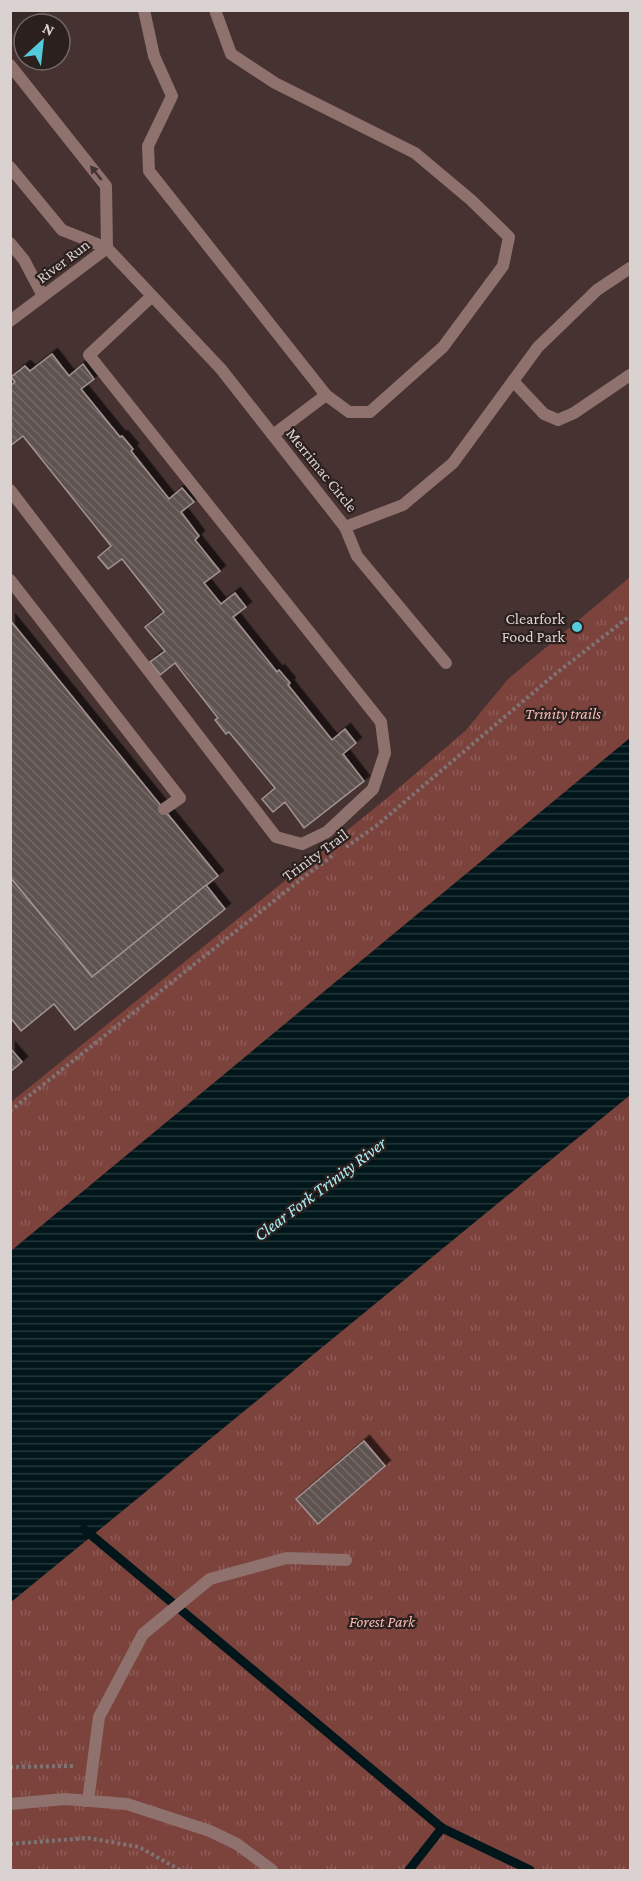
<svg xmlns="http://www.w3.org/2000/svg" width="641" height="1881" viewBox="0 0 641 1881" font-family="'Crimson Pro',serif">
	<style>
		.built { fill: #463331; fill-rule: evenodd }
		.park { fill: url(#park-tufts) }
		.water { fill: url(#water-rules) }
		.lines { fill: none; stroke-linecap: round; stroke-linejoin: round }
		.stream { stroke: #00161a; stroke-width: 9 }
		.building { fill: url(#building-back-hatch); stroke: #a29391; stroke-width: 1.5; filter: url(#shadow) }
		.path { stroke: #7f7473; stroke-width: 4; stroke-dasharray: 3 3; stroke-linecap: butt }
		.service { stroke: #8f716d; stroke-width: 12 }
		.tertiary { stroke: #8f716d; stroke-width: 12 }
		.oneway { fill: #443432 }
		.poi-dot { fill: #53cbdc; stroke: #2b201e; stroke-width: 2 }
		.labels { text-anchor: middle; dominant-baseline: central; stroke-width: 4.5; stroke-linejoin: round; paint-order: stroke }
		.street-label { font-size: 16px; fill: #dad2d1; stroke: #2b201e }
		.poi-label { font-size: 16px; fill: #dad2d1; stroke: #2b201e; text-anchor: end }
		.park-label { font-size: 16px; font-style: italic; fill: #f6bcb5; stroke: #2b201e }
		.water-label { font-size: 18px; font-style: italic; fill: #acf0fa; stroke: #2b201e }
	</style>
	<defs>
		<pattern id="park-tufts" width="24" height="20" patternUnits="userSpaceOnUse" patternTransform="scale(1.5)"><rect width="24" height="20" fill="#7c423c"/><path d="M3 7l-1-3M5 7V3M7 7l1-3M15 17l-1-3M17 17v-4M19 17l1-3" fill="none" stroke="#8e5c57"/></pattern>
		<pattern id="water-rules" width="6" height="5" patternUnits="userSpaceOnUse" patternTransform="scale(1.5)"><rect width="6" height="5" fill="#00161a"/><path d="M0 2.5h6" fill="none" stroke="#25373a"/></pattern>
		<pattern id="building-back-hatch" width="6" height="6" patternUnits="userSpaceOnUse" patternTransform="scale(1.5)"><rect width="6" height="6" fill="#5f5250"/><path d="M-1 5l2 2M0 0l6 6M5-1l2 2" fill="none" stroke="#756a68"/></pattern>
		<filter id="shadow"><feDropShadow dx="5.5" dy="-5.5" stdDeviation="0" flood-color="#0009"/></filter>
	</defs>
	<rect width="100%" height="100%" fill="#362928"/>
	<path class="built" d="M42,10L630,11V577L508,679L466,730L387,798L11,1102V34ZM24,24H60V60H24Z"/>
	<g class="park">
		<path d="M630,577V738L11,1251V1102L387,798L466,730L508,679Z"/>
		<path d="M630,1095V1870H11V1602Z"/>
	</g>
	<path class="water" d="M630,738V1095L11,1602V1251Z"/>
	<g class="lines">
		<g class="stream">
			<path d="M84,1529L442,1828L409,1870"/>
			<path d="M442,1828L530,1870"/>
		</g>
	</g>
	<g class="building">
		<path d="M52,354L69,376L83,364L94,379L81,389L120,437L122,436L133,449L131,451L169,499L182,488L194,502L181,512L199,536L195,540L220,571L204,583L221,604L235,593L246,607L233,617L277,672L279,670L290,683L288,685L332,740L345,729L356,743L343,754L364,781L304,828L285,802L273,812L262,799L275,788L229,732L226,734L215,720L218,718L175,663L160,675L150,662L165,651L145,627L164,612L122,559L108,569L98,557L111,546L23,436L10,446V426L12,424L10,422V386L15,382L11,377L25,366L30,371Z"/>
		<path d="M10,620L218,876L92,977L10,877Z"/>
		<path d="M10,877L92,977L206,885L225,909L75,1030L54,1004L21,1031L10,1017Z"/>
		<path d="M10,1048L22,1062L10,1072Z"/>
		<path d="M364,1441L385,1466L318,1524L296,1499Z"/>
	</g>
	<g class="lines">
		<g class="path">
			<path d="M346,847L376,826L554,675L630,616"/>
			<path d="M10,1111L309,873L335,854"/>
			<path d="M10,1767L73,1766"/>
			<path d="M10,1844L88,1838L139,1847L180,1870"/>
		</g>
		<g class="service">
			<path d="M144,10L154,56L172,96L148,146L149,171L326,395L349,412H370L443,347L503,266L509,237L471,200L415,153L275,83L231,54L215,10"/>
			<path d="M10,65L106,186L107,248"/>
			<path d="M10,167L62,230L107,248L221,369L345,527L403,505L453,463L538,347L597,290L630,268"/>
			<path d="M10,243L24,260L43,296"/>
			<path d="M10,321L107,248"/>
			<path d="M513,381L544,414L558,420L574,413L630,375"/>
			<path d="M273,435L326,395"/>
			<path d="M10,490L276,837L302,844L327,832L373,789L385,753L381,722L89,355L152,296"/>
			<path d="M345,527L357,556L446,663"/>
			<path d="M10,580L180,798L164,809"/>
			<path d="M88,1801L99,1717L143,1634L210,1579L287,1558L346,1560"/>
		</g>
		<path class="tertiary" d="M10,1804L65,1799L127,1804L210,1831L237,1844L272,1870"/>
	</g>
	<defs><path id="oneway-solid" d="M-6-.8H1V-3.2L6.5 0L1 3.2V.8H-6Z" transform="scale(1.5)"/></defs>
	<use class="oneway" href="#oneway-solid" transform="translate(96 173) rotate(-128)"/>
	<circle class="poi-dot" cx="577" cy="627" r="6"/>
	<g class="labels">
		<g class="street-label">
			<text transform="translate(63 261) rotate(-37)">River Run</text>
			<text transform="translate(322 470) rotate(51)">Merrimac Circle</text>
			<text transform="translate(315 855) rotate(-36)">Trinity Trail</text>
		</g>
		<g class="poi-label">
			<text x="565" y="618">Clearfork<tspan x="565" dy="18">Food Park</tspan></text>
		</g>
		<g class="park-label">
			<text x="563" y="713">Trinity trails</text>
			<text x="382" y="1621">Forest Park</text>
		</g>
		<g class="water-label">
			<text transform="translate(320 1189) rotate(-37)">Clear Fork Trinity River</text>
		</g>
	</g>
	<rect width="641" height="1881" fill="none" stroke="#dad2d1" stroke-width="24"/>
	<g transform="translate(42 42) rotate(27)"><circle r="28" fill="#2b201e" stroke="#716766" stroke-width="1.5"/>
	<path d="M0-4.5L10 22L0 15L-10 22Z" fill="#53cbdc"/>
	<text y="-9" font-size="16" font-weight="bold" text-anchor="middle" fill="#dad2d1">N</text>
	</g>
</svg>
